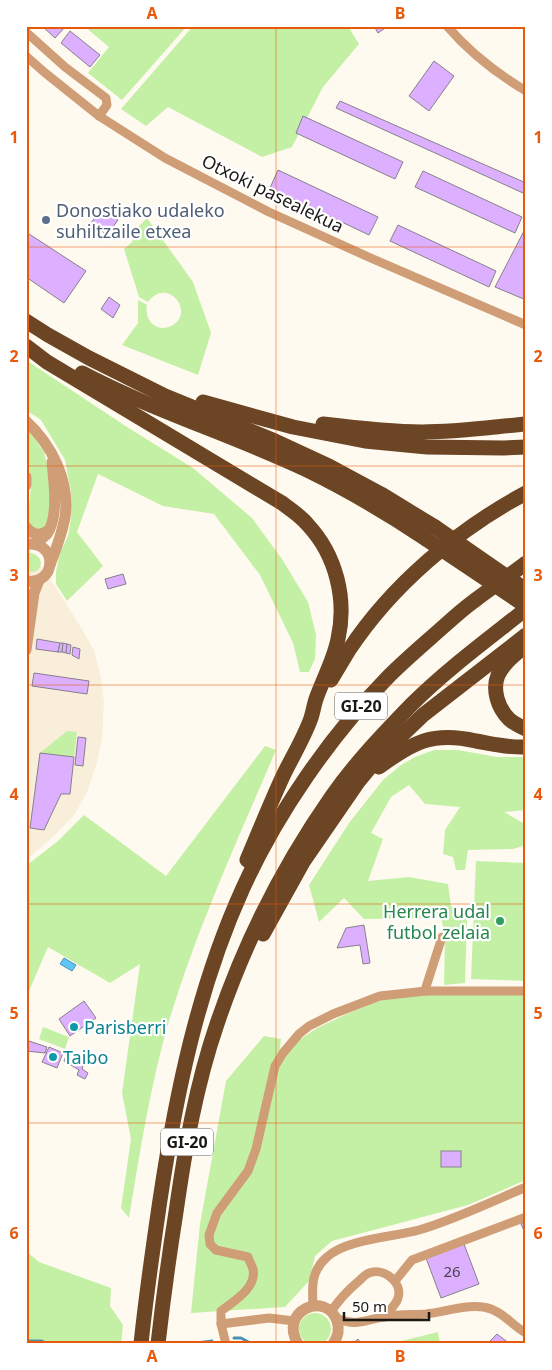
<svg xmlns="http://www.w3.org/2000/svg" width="552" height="1370" viewBox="0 0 552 1370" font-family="'Noto Sans',sans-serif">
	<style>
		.built { fill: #f8eeda }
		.green { fill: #c4f0a5 }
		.water { fill: #5fc5f6; stroke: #4b91b2 }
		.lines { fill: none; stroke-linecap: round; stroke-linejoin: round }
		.stream { stroke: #4b91b2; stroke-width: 3 }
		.building { fill: #ddb0ff; stroke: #86808b }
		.minor { stroke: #cf9d76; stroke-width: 9 }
		.tertiary { stroke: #cf9d76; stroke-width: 11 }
		.motorway { stroke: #6b4524; stroke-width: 15 }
		.motorway-bridge { stroke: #6b4524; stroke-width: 15 }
		.grid { fill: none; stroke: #e8590c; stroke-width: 1; stroke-opacity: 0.55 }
		.service-dot { fill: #5c6f8a; stroke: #fff; stroke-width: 2 }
		.leisure-dot { fill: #2e9e5b; stroke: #fff; stroke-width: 2 }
		.culture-dot { fill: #0f9aa8; stroke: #fff; stroke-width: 2 }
		.labels { text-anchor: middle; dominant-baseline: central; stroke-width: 4.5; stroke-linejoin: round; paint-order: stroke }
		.number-label { font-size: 15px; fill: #4c3f4f }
		.shield { fill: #fff; stroke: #5f5e5a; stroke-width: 1 }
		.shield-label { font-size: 16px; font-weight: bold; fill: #1b1914 }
		.street-label { font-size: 18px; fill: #1b1914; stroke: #fff }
		.service-label { font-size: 18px; fill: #4e5e75; stroke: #fff; text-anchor: start }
		.leisure-label { font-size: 18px; fill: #27864d; stroke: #fff; text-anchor: end }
		.culture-label { font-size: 18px; fill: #0d838f; stroke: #fff; text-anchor: start }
		.neatline { fill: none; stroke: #e8590c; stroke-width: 2 }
		.grid-label { font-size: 16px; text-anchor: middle; font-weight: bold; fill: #e8590c }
	</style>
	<rect width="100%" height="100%" fill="#fffaf0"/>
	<path class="built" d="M26,544L66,603L86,636L95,653L101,679L104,703L102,739L96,766L87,792L75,814L55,835L26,860Z"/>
	<g class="green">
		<path d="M84,26H187L122,100L88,73L109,47Z"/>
		<path d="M193,26H348L359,44L323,87L292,147L262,157L168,107L146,126L121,109Z"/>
		<path d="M147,218L193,282L211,333L198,375L122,345L138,323V300L147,305C145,316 150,326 162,328C166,328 170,327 173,325C195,311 167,276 148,302L139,297L124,249L131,243L137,236V228Z"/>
		<path d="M26,360L127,427L193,468L252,518L282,559L308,602L316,635L315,659L309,672H300L293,643L260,575L214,514L163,506L98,474L77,532L103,566L67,601L56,584V572L60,553L68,536L71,519V492L65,460L41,420L26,410Z"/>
		<path d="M26,426L44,452L50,476L52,503L46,526L38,530L29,525L28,519L31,485L29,466L26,460Z"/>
		<path d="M31,553C47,557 42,576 26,571V554Z"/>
		<path d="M67,731L77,732L74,757L40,753Z"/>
		<path d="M265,746L276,750C238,839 197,928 169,1021C150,1086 140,1152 129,1218L121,1208L131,1139L122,1093L140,964L110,983L48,947L26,998V872L27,865L58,841L84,815L166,876Z"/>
		<path d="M434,750H458L497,757H526V810L504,812L521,822L526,823V845L513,849L468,850L465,870H456L453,857L443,854L445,830L460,807L425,804L409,785L391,797L371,833L383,839L368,881L409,877L448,884L451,906L467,920L465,983L444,985L445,936L441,918L364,919L344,898L319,922L309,885L349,823L383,780L401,765L415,757Z"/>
		<path d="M476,861L526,863V981L471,979Z"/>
		<path d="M425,993L526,995V1180L468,1205L332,1241L315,1256L309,1281L285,1307L191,1313L200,1224L226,1081L264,1036L281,1039L278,1067L298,1041L317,1028L349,1013L385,999Z"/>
		<path d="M43,1027L69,1037L65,1049L39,1039Z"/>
		<path d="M26,1251L39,1262L111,1288L110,1306L123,1325L121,1344H26Z"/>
		<circle cx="315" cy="1329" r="16"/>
		<path d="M438,1332L440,1344H389Z"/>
	</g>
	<path class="water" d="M64,958L76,965L72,971L60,964Z"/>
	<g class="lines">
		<g class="stream">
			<path d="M234,1338H241L252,1344"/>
			<path d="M26,1341H41L48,1344"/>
			<path d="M190,1344L212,1341"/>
		</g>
	</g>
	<g class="building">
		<path d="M42,26H66L55,38Z"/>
		<path d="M374,26H388L378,33Z"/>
		<path d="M70,31L100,55L90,67L61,43Z"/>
		<path d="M434,61L454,76L429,111L409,96Z"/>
		<path d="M340,101L526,183L523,193L336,108Z"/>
		<path d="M303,116L403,162L395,179L296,133Z"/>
		<path d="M278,170L378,217L369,235L270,188Z"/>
		<path d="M423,171L522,217L515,233L415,187Z"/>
		<path d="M102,208L118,220L107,235L91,223Z"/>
		<path d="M398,225L496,271L489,287L390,241Z"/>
		<path d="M526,227V300L495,287Z"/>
		<path d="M26,232L86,271L64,303L26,277Z"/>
		<path d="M109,297L120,305L113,318L101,309Z"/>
		<path d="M123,574L126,584L108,589L105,579Z"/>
		<path d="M37,639L60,643L58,652L36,649Z"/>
		<path d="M60,643H63L62,652H58Z"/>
		<path d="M63,643L67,644L66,653L62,652Z"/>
		<path d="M67,644L71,645L70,654L66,653Z"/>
		<path d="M73,647L80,649L79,659L72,655Z"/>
		<path d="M34,673L89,681L87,694L32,686Z"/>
		<path d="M78,737L86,738L83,766L75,765Z"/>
		<path d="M40,753L74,757L70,794H61L44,830L30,828Z"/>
		<path d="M364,925L370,963L363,964L360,945L337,948L346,928Z"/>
		<path d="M84,1001L96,1018L70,1036L59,1019Z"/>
		<path d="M26,1040L47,1047L45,1053L26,1051Z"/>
		<path d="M49,1047L63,1053L57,1068L42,1062Z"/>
		<path d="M66,1056L83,1066L82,1069L88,1073L85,1079L77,1075L79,1070L64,1061Z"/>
		<rect x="441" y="1151" width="20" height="16"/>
		<path d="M526,1222V1235L521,1224Z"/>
		<path d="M464,1244L479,1284L441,1298L426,1258Z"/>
		<path d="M497,1334L510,1344H487Z"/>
		<path d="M358,1339L361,1344H352Z"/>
	</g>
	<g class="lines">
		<g class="minor">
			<path d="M447,26C470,53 496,73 526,91"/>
			<path d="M26,32L65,67L106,98L107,105L99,116"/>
			<path d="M26,56L44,72L99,116L165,158L269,212L373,259L526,325"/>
			<path d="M426,991V987L442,937"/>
			<path d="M395,1281L412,1260L526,1217"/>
			<path d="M313,1306C312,1286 311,1271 327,1257C346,1239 394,1237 419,1230C456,1219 491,1202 526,1187"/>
			<path d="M331,1312C339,1299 348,1290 360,1280C362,1278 366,1274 369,1273C384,1267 403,1283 398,1298C396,1305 389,1311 384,1317"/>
			<path d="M336,1318C357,1327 364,1320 384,1317C398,1314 412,1315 426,1314C446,1312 472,1302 491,1309C505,1314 513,1326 526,1333"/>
			<path d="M221,1324V1311C234,1301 257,1288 253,1269C252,1265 249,1261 248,1257L216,1250L210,1244L209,1235L217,1213L248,1171L256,1149L275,1066L283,1053L299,1034L309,1026L333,1014L380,996L426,991H526"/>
			<path d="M226,1344L221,1324L269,1318L294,1321"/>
		</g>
		<g class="tertiary">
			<path d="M26,421C52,445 70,481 65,517C62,534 56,549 50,565"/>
			<path d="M26,477V485"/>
			<path d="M26,527C33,536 41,536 49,530"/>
			<path d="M34,544C39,541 43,538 47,534C59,517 54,482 52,462"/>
			<path d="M26,581C56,586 59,542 28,544"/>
			<path d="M26,650L34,593L39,580"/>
			<path d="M298,1344C278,1311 326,1290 337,1321C340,1330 338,1337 333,1344"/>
		</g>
		<g class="motorway">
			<path d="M26,321L48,335L89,358L165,396L275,441L329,466L381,494L435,527"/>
			<path d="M26,346L47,362L282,503C291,510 301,516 308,525C336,555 347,599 338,639C334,660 323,679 316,699C314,705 313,712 311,718C304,738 292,757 283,776C270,804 259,832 247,860"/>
			<path d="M82,373C154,411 233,435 307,470C348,490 387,513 426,539"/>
			<path d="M203,402L293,427L365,441L427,447L503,448L526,447"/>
			<path d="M323,424C356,428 389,432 422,432C457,432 492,427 526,424"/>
			<path d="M518,652C510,659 503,665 498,675C492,690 498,708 509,719C514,724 520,726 526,729"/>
			<path d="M331,680C337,670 343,660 349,650C391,586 458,529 526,493"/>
			<path d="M379,767C413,742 433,731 476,741C493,744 508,748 526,747"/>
			<path d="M263,934L303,862L358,782L377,759L423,715L526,635"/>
			<path d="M141,1344C146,1295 153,1248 160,1200C176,1094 198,987 243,888C277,813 331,735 389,676C406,659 425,643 443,627C453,618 463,609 474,601C491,588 509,576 526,563"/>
			<path d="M158,1344C163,1300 169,1256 176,1212C185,1149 196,1085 217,1024C244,944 283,866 332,796C355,763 383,734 411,705C446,670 487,640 526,609"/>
		</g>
		<g class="motorway-bridge">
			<path d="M435,527L526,590"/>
			<path d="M426,539L526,606"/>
		</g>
	</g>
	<path class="grid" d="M276,26V1344M26,247H526M26,466H526M26,685H526M26,904H526M26,1123H526"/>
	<circle class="service-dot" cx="46" cy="220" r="5"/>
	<circle class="leisure-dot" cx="500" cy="921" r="5"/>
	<g class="culture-dot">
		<circle cx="74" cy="1027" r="5"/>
		<circle cx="53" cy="1057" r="5"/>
	</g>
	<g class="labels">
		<g class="number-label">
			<text x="452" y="1271">26</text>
		</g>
		<g class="shield">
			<rect x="335" y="692.5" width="52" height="27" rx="4"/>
			<rect x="161" y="1128.5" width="52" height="27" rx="4"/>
		</g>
		<g class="shield-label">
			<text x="361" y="706">GI-20</text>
			<text x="187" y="1142">GI-20</text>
		</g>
		<g class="street-label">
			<text transform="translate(273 193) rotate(26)">Otxoki pasealekua</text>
		</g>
		<g class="service-label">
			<text x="56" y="210">Donostiako udaleko<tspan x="56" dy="21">suhiltzaile etxea</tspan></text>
		</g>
		<g class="leisure-label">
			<text x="490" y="911">Herrera udal<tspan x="490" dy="21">futbol zelaia</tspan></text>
		</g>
		<g class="culture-label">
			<text x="84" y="1027">Parisberri</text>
			<text x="63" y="1057">Taibo</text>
		</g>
	</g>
	<rect width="552" height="1370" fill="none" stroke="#ffffff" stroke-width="55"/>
	<path d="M344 1312v8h85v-8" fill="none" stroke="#1b1914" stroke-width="2.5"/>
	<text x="352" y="1312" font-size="15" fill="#1b1914" stroke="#ffffff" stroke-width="4" paint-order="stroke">50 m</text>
	<rect x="28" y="28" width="496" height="1314" class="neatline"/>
	<g class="grid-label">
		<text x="152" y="19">A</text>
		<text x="400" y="19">B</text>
		<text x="14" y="143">1</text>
		<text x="538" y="143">1</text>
		<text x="14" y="362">2</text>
		<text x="538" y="362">2</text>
		<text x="14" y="581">3</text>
		<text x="538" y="581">3</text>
		<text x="14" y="800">4</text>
		<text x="538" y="800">4</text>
		<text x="14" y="1019">5</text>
		<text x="538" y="1019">5</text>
		<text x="14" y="1239">6</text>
		<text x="538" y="1239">6</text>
		<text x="152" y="1362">A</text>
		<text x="400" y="1362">B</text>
	</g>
</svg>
